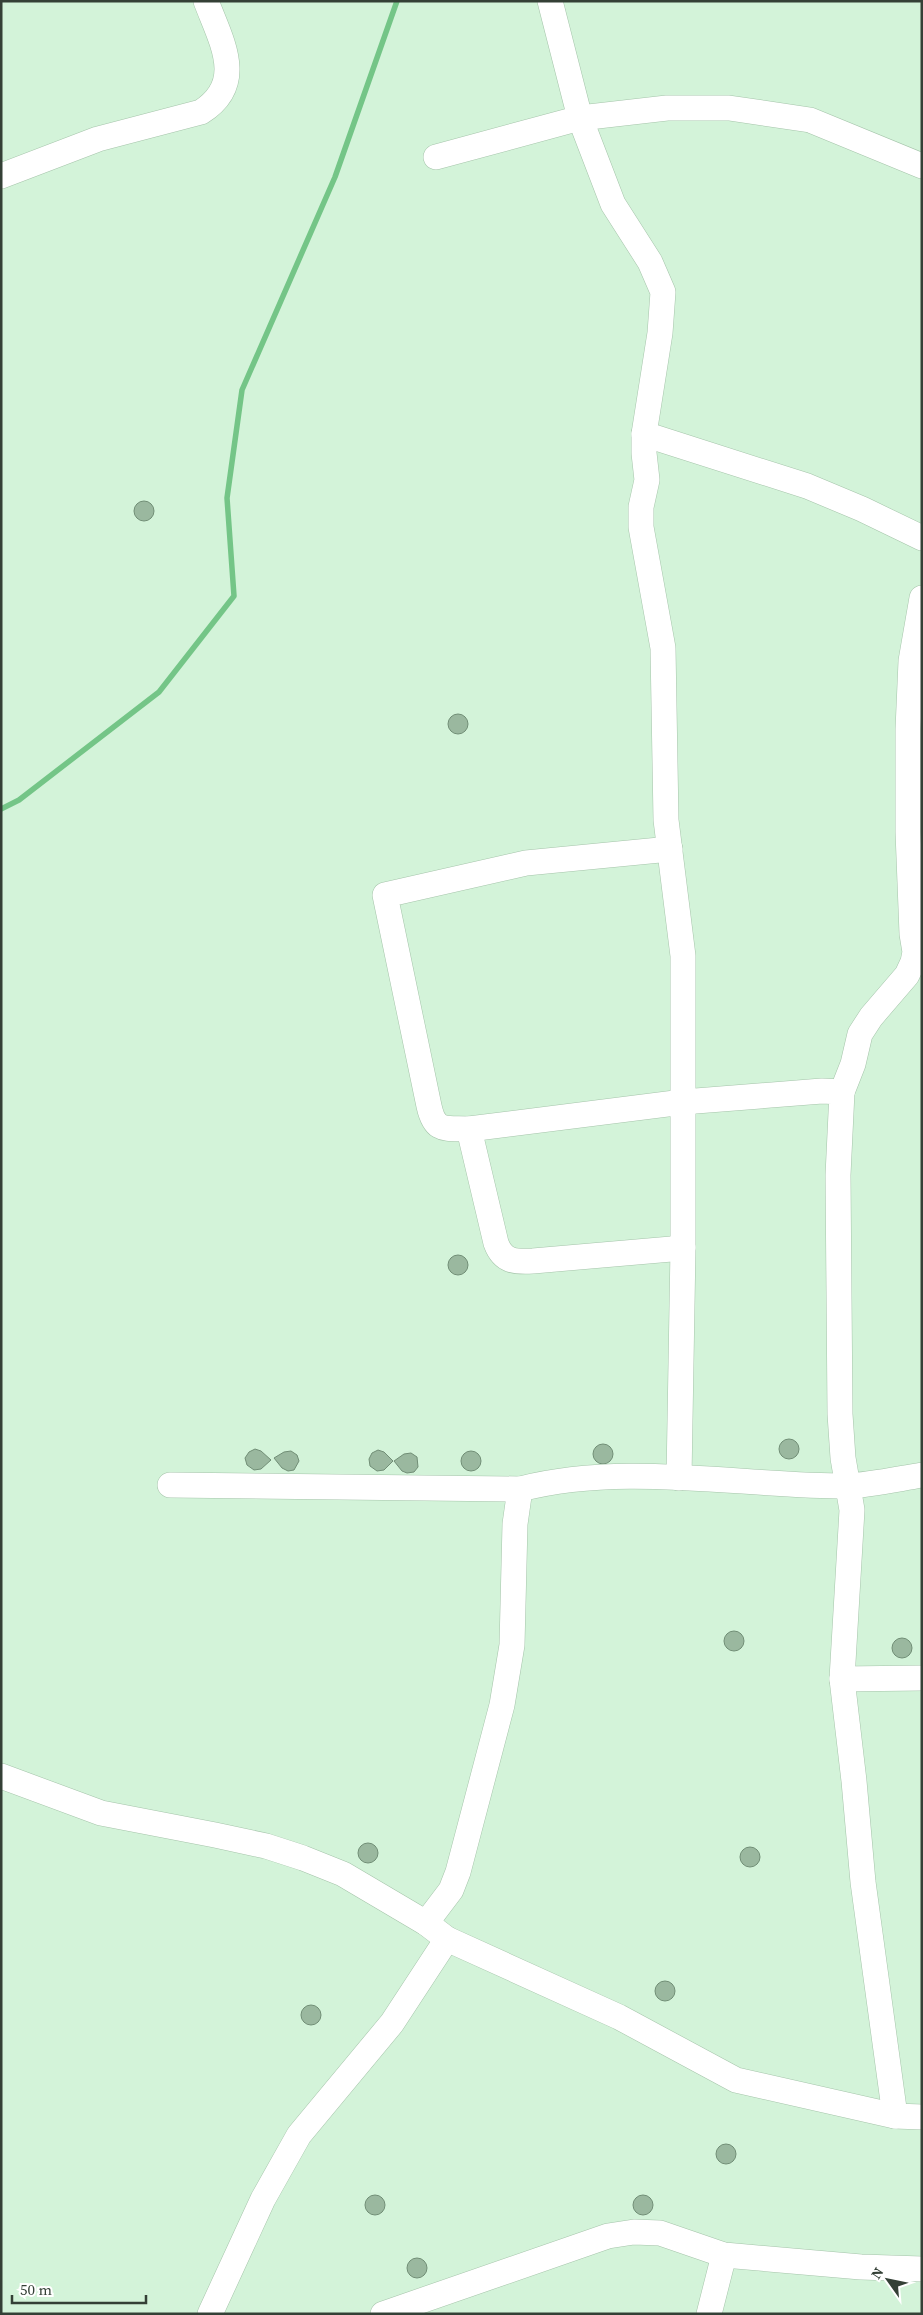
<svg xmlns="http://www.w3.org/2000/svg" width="923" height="2315" viewBox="0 0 923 2315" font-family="'Source Serif 4',serif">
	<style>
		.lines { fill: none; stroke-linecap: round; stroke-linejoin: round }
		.stream { stroke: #74c587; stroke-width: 5.5 }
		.building { fill: #9ab89f; stroke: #718e76 }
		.minor-casing { stroke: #a5c4aa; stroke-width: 26 }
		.minor { stroke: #fff; stroke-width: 25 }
	</style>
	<rect width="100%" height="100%" fill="#d3f3d9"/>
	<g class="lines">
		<path class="stream" d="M1,809L19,800L159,692L234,596L227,498L242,390L335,177L397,1"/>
	</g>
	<g class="building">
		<circle cx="144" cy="511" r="10"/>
		<circle cx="458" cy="724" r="10"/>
		<circle cx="458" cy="1265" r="10"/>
		<circle cx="789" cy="1449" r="10"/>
		<circle cx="603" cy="1454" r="10"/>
		<path d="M255,1449L261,1451L271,1460L261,1469L254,1470L247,1465L245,1458L249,1452Z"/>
		<path d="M378,1450L384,1452L393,1461L384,1470L377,1471L370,1466L369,1459L372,1453Z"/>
		<circle cx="471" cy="1461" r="10"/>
		<path d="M291,1451L297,1455L299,1461L294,1470L288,1471L282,1468L274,1458L284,1452Z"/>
		<path d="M411,1453L417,1457L418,1467L414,1472L407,1473L402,1471L394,1461L404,1454Z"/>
		<circle cx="734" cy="1641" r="10"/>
		<circle cx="902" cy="1648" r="10"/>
		<circle cx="368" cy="1853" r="10"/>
		<circle cx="750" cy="1857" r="10"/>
		<circle cx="665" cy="1991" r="10"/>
		<circle cx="311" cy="2015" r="10"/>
		<circle cx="726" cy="2154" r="10"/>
		<circle cx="375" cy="2205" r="10"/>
		<circle cx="643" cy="2205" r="10"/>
		<circle cx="417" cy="2268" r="10"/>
	</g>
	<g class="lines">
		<defs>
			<g id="minor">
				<path d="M550,1L580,118L613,204L650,262L663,292L660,333L644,434V453L647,480L641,507V527L663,648L666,820L683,956V1248L679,1478"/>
				<path d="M436,157L580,118L667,108H729L810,120L922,166"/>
				<path d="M1,176L98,139L201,112C247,83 221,41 206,1"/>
				<path d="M644,434L807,486L862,509L922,538"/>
				<path d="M670,849L526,863L385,895L429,1106C435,1133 445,1128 469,1129L683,1102L822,1091L842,1092L838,1175L840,1414L843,1458L852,1510L842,1679L854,1781L863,1882L895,2116"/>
				<path d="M842,1092L853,1064L860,1034L871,1017L907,975L913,962L915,952L912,934L908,832V729L911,661L922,598"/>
				<path d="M469,1129L496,1243C503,1262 515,1262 533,1261L683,1248"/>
				<path d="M170,1485L520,1489"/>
				<path d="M842,1679L922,1678"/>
				<path d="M1,1776L101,1813L215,1835L266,1846L303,1858L343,1874L426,1923L447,1939L619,2017L736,2080L895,2116L922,2117"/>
				<path d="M426,1923L451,1890L458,1872L502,1705L512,1645L515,1524L520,1489C624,1462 740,1486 846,1486C871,1485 897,1479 922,1475"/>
				<path d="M210,2314L263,2199L299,2135L392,2023L447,1939"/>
				<path d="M383,2314L608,2236L634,2232L660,2233L724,2255L861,2267L922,2269"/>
				<path d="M709,2314L724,2255"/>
			</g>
		</defs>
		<use href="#minor" class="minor-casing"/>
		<use href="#minor" class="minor"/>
	</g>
	<rect width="923" height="2315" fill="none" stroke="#344036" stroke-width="5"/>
	<g transform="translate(888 2280) rotate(303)" stroke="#ffffff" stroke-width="4" paint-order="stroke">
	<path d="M0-4L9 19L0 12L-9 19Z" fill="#344036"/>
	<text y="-8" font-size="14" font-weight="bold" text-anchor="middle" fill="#344036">N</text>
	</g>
	<path d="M12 2295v8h134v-8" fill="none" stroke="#344036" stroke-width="2.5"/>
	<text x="20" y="2295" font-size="15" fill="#344036" stroke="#ffffff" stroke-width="4" paint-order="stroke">50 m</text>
</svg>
